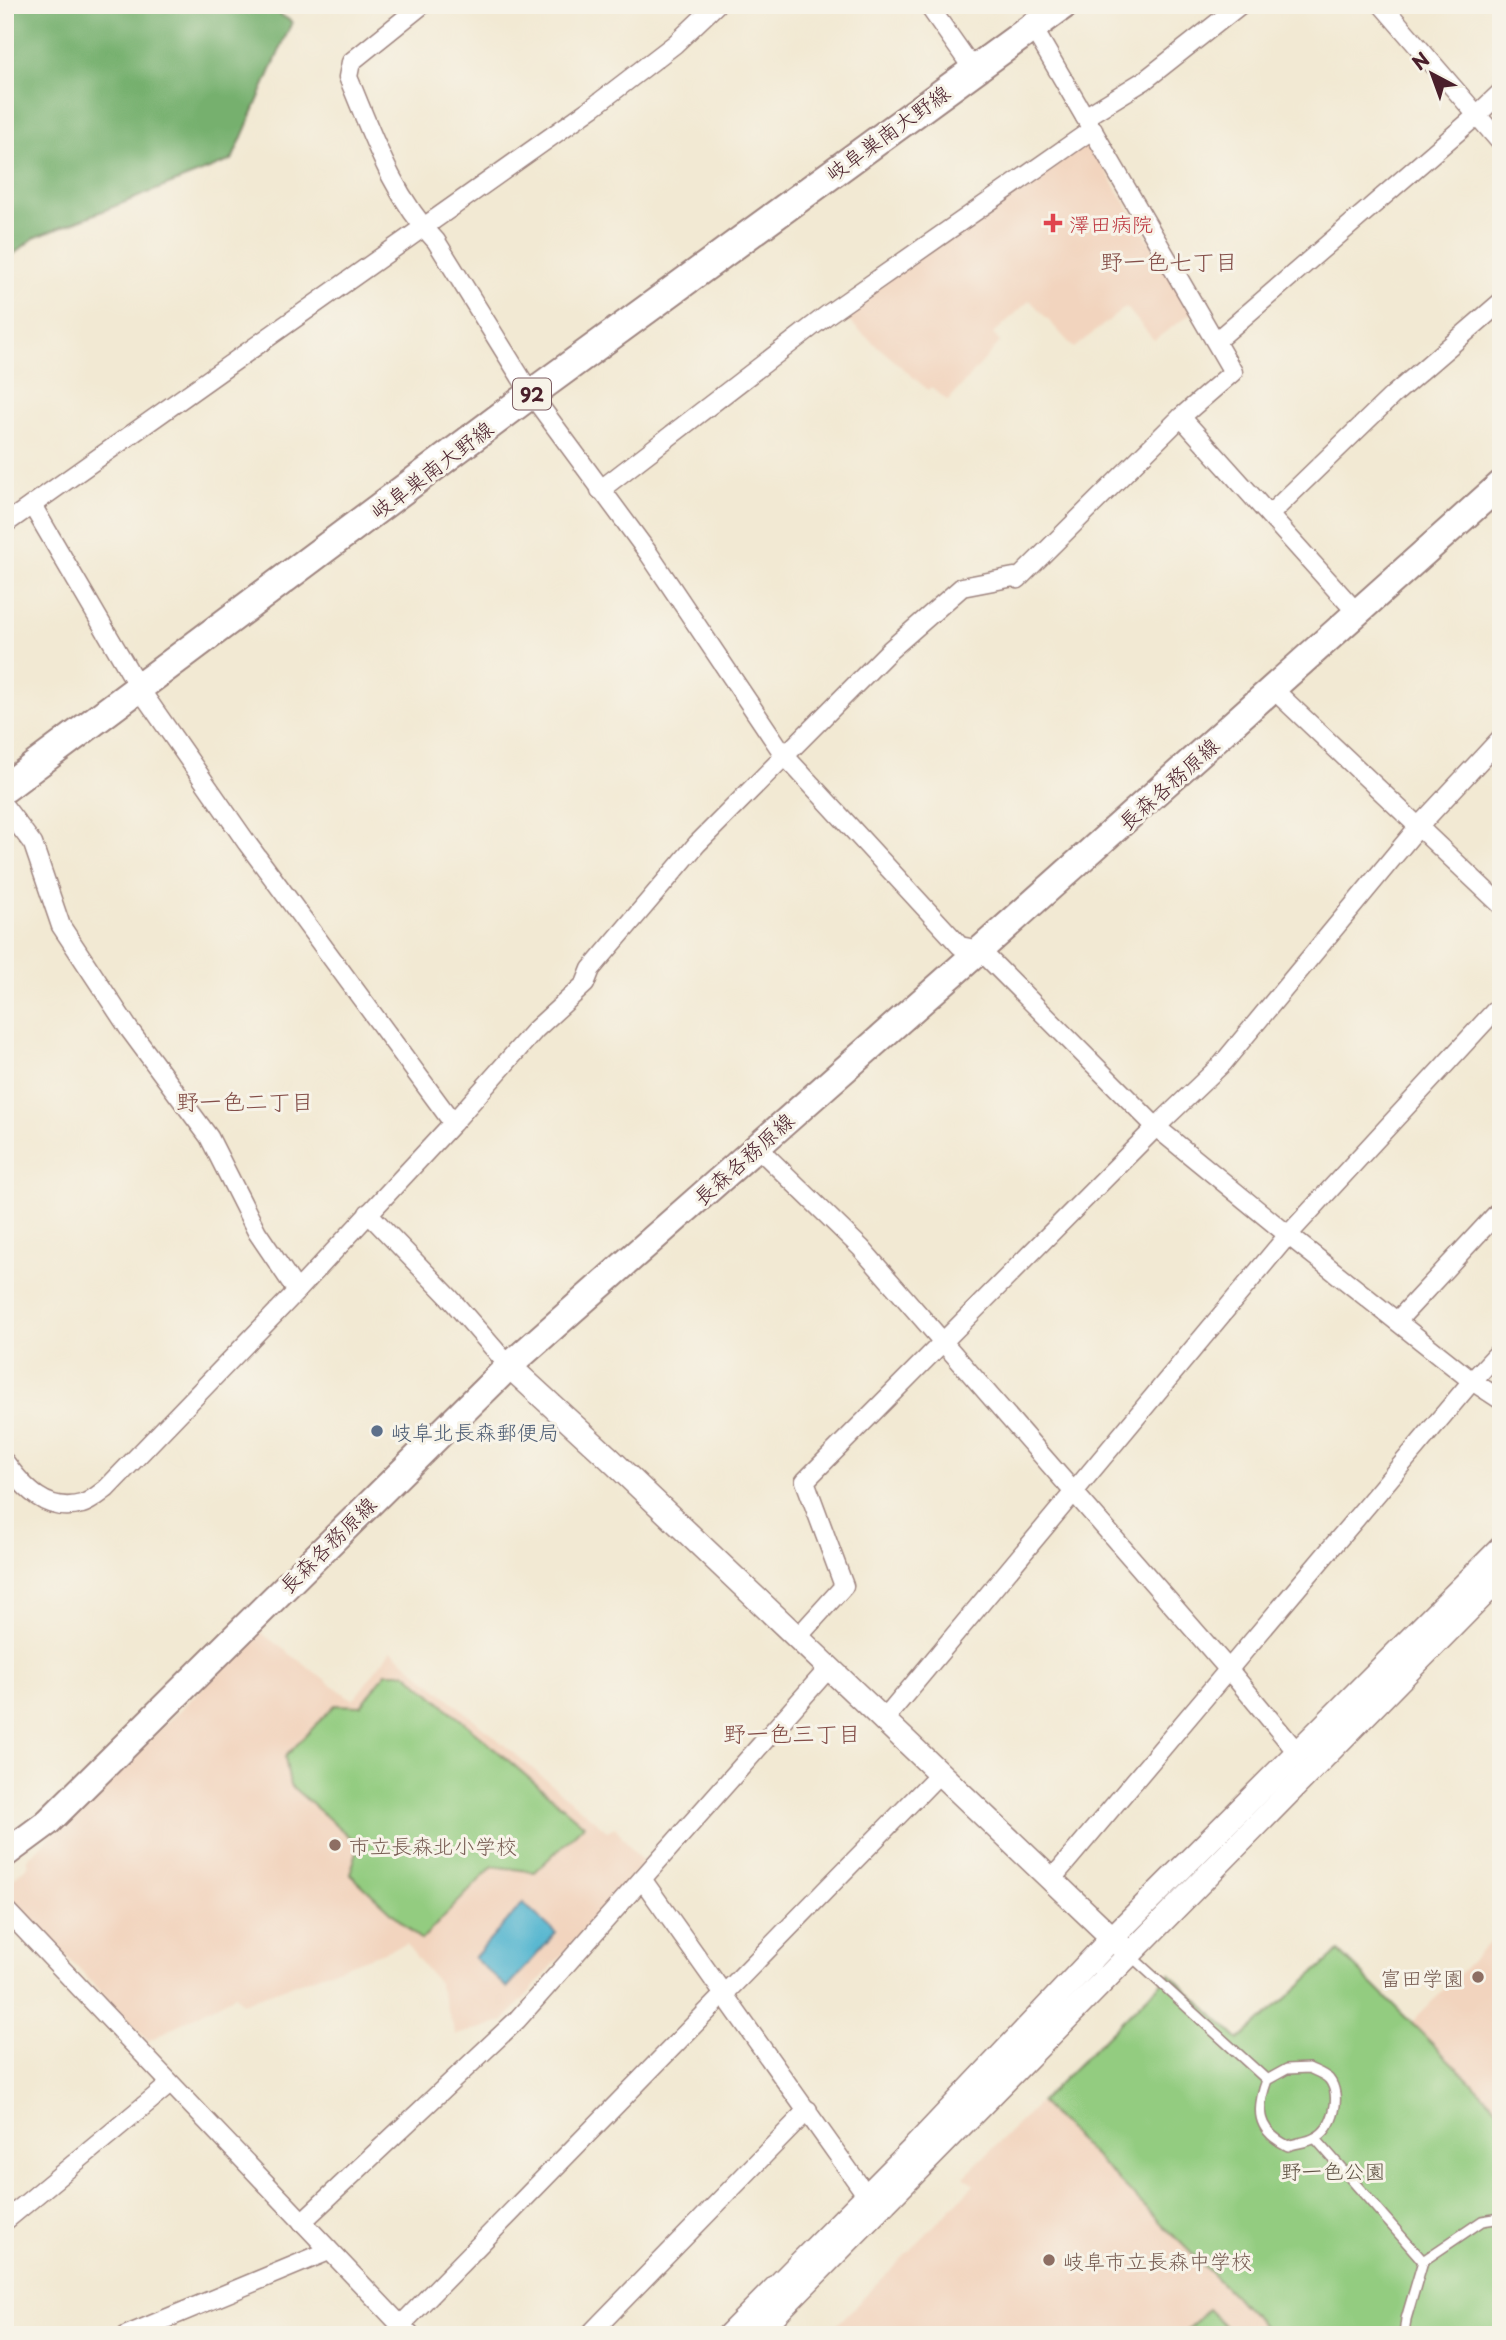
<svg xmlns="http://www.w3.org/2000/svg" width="1506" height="2340" viewBox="0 0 1506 2340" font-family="'Playpen Sans','Klee One',sans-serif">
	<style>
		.built { fill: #f2d4be }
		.green { fill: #93cc80; stroke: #6e7656; stroke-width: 2 }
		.forest { fill: #76b06e; stroke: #60684c; stroke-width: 2 }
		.water { fill: #50b4cf; stroke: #4d6a7d; stroke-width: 2 }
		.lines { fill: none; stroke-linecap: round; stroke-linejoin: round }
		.service-casing { stroke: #9e847f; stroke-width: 12 }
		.minor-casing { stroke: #9e847f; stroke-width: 21 }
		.tertiary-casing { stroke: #9e847f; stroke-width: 26 }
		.secondary-casing { stroke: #9e847f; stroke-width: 30 }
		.primary-casing { stroke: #9e847f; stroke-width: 32 }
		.service { stroke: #fff; stroke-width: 9 }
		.minor { stroke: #fff; stroke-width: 18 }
		.tertiary { stroke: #fff; stroke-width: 23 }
		.secondary { stroke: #fff; stroke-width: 26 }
		.primary { stroke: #fff; stroke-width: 28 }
		.health-dot { fill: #e0444e; stroke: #f7f3e8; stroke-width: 2.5 }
		.service-dot { fill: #5c6f8a; stroke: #f7f3e8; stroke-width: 2.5 }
		.education-dot { fill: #8d6e63; stroke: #f7f3e8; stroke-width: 2.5 }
		.labels { text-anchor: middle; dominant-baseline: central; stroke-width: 6; stroke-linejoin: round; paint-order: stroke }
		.shield { fill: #f7f3e8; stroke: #7e5f64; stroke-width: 2 }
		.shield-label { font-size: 19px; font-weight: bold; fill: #4a1f2b }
		.street-label { font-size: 21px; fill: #4a1f2b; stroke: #f7f3e8 }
		.health-label { font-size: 21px; fill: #be3a42; stroke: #f7f3e8; text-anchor: start }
		.service-label { font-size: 21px; fill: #4e5e75; stroke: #f7f3e8; text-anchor: start }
		.education-label { font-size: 21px; fill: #785e54; stroke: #f7f3e8; text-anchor: start }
		.park-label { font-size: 21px; fill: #605344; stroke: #f7f3e8 }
		.neighbourhood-label { font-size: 23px; fill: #844f49; stroke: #f7f3e8 }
	</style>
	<rect width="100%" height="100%" fill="#f7f3e8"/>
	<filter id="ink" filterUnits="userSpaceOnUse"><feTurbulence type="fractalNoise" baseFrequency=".0143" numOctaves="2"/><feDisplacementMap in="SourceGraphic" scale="14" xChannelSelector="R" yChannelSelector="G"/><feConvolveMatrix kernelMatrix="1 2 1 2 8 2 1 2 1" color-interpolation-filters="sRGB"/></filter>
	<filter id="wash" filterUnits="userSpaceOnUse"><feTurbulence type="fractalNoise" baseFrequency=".00686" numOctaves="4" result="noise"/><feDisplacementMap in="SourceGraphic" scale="28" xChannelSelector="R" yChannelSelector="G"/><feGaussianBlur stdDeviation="1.57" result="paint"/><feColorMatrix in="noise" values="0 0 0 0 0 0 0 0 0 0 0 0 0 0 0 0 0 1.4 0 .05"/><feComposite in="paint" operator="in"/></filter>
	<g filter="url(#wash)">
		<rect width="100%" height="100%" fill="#f2e9d3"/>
		<g class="built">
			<path d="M1090,145L1193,312L1154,340L1126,307L1074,348L1030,300L993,334L1000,342L948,401L931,387L928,390L839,313L1079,146Z"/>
			<path d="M260,1632L353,1700L391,1650L607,1831L615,1827L643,1863L503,2022L456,2035L438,1983L406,1944L242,2003L235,1995L148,2041L5,1893V1886L29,1864L26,1860Z"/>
			<path d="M1501,1931V2112L1411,2023Z"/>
			<path d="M1040,2102L1273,2335H827L974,2185L964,2176Z"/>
		</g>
		<g class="green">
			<path d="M386,1673H406L584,1825L535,1872L493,1866L421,1940L350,1874L359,1845L290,1785L285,1757L335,1705L361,1706Z"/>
			<path d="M1339,1951L1501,2112V2335H1273L1040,2102L1170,1974L1239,2040Z"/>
			<path d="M1208,2309L1234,2335H1182Z"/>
		</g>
		<path class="forest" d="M5,5H265L292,22L232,160L34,238L5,261Z"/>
		<path class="water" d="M523,1903L556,1933L507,1988L474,1958Z"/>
	</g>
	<g filter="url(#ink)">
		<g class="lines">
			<defs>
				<g id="service">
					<path d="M1131,1956L1267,2080"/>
					<path d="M1309,2068C1315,2071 1324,2074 1329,2079C1342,2095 1334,2129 1315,2138C1308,2142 1296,2143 1288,2146C1256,2130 1256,2110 1267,2080L1287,2069Z"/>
					<path d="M1315,2138L1423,2261"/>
					<path d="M1404,2335L1406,2319L1423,2261L1482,2221L1501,2218"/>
				</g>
				<g id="minor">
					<path d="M422,5L351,62L348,77C372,134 392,195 436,241L531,394L649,554L784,755L960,946L980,950L1156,1127L1288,1235L1472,1381L1501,1400"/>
					<path d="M928,5L973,69"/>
					<path d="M1382,5L1501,143"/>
					<path d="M1085,117L1145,80L1240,5"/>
					<path d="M1216,341L1476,116L1501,92"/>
					<path d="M1181,417L1358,614"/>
					<path d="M600,490L827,315L1093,129"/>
					<path d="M32,505L139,688L247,843L453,1123"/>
					<path d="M1269,515L1392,396L1501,302"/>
					<path d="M5,524L593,107L675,44L716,5"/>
					<path d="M1273,689L1501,905"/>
					<path d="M5,807L33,844L61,926L129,1029L209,1137L257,1232L297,1291"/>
					<path d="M756,1146L861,1248L1229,1670L1297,1752"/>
					<path d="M368,1213L449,1297L509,1366"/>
					<path d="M1397,1321L1501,1209"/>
					<path d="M5,1462C24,1488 47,1514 82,1504C90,1502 99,1494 106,1489L297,1291L453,1123L535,1030L585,984L591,969L697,844L890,650L962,587L1014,577L1018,579L1181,417L1233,372L1032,26"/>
					<path d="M797,1638L844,1586L805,1481L1156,1127L1223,1063L1419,826L1501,738"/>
					<path d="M883,1721L1288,1235L1501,1004"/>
					<path d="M642,1879L867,2196"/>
					<path d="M1051,1880L1472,1381L1501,1350"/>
					<path d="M5,1909L410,2335"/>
					<path d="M5,2221L170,2084"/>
					<path d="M302,2222L517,2020L828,1669"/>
					<path d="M401,2325L939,1774"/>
					<path d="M127,2335L324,2253L328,2249"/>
					<path d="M589,2335L808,2110"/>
				</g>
				<g id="tertiary">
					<path d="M509,1366L609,1458L1123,1948"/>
					<path d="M729,2335L912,2150L1112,1938L1501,1548"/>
					<path d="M755,2335L1501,1577"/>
				</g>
				<path id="secondary" d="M5,1854L47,1823L509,1366L980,950L1501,484"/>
				<path id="primary" d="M5,788L531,394L1063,5"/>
			</defs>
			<use href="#service" class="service-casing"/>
			<use href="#minor" class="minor-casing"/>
			<use href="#tertiary" class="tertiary-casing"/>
			<use href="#secondary" class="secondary-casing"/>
			<use href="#primary" class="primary-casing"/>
			<use href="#service" class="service"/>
			<use href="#minor" class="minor"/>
			<use href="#tertiary" class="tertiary"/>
			<use href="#secondary" class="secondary"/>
			<use href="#primary" class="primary"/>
		</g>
	</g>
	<path class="health-dot" d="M1049.5 212.5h7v7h7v7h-7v7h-7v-7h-7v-7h7z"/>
	<circle class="service-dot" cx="377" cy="1431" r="7"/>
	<g class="education-dot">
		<circle cx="335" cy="1845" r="7"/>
		<circle cx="1478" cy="1977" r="7"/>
		<circle cx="1049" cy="2260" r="7"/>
	</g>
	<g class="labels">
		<rect class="shield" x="513" y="378.5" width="38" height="31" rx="5"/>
		<g class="shield-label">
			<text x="532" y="394">92</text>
		</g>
		<g class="street-label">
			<text transform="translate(887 132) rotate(-36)">岐阜巣南大野線</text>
			<text transform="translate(431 469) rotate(-37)">岐阜巣南大野線</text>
			<text transform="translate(1168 783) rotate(-42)">長森各務原線</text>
			<text transform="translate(743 1158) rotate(-42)">長森各務原線</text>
			<text transform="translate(327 1544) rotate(-45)">長森各務原線</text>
		</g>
		<g class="health-label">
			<text x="1069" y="223">澤田病院</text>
		</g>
		<g class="service-label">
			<text x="391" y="1431">岐阜北長森郵便局</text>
		</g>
		<g class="education-label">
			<text x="349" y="1845">市立長森北小学校</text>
			<text x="1464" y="1977" text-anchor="end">富田学園</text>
			<text x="1063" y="2260">岐阜市立長森中学校</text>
		</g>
		<g class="park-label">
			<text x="1333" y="2170">野一色公園</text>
		</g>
		<g class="neighbourhood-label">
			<text x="1169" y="260">野一色七丁目</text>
			<text x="245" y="1100">野一色二丁目</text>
			<text x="792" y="1732">野一色三丁目</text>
		</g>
	</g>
	<rect width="1506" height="2340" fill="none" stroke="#f7f3e8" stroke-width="28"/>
	<g transform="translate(1432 74) rotate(319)" stroke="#f7f3e8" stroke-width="5" paint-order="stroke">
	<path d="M0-5L12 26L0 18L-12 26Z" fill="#4a1f2b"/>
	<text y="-10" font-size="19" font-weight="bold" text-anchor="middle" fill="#4a1f2b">N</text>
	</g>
</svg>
